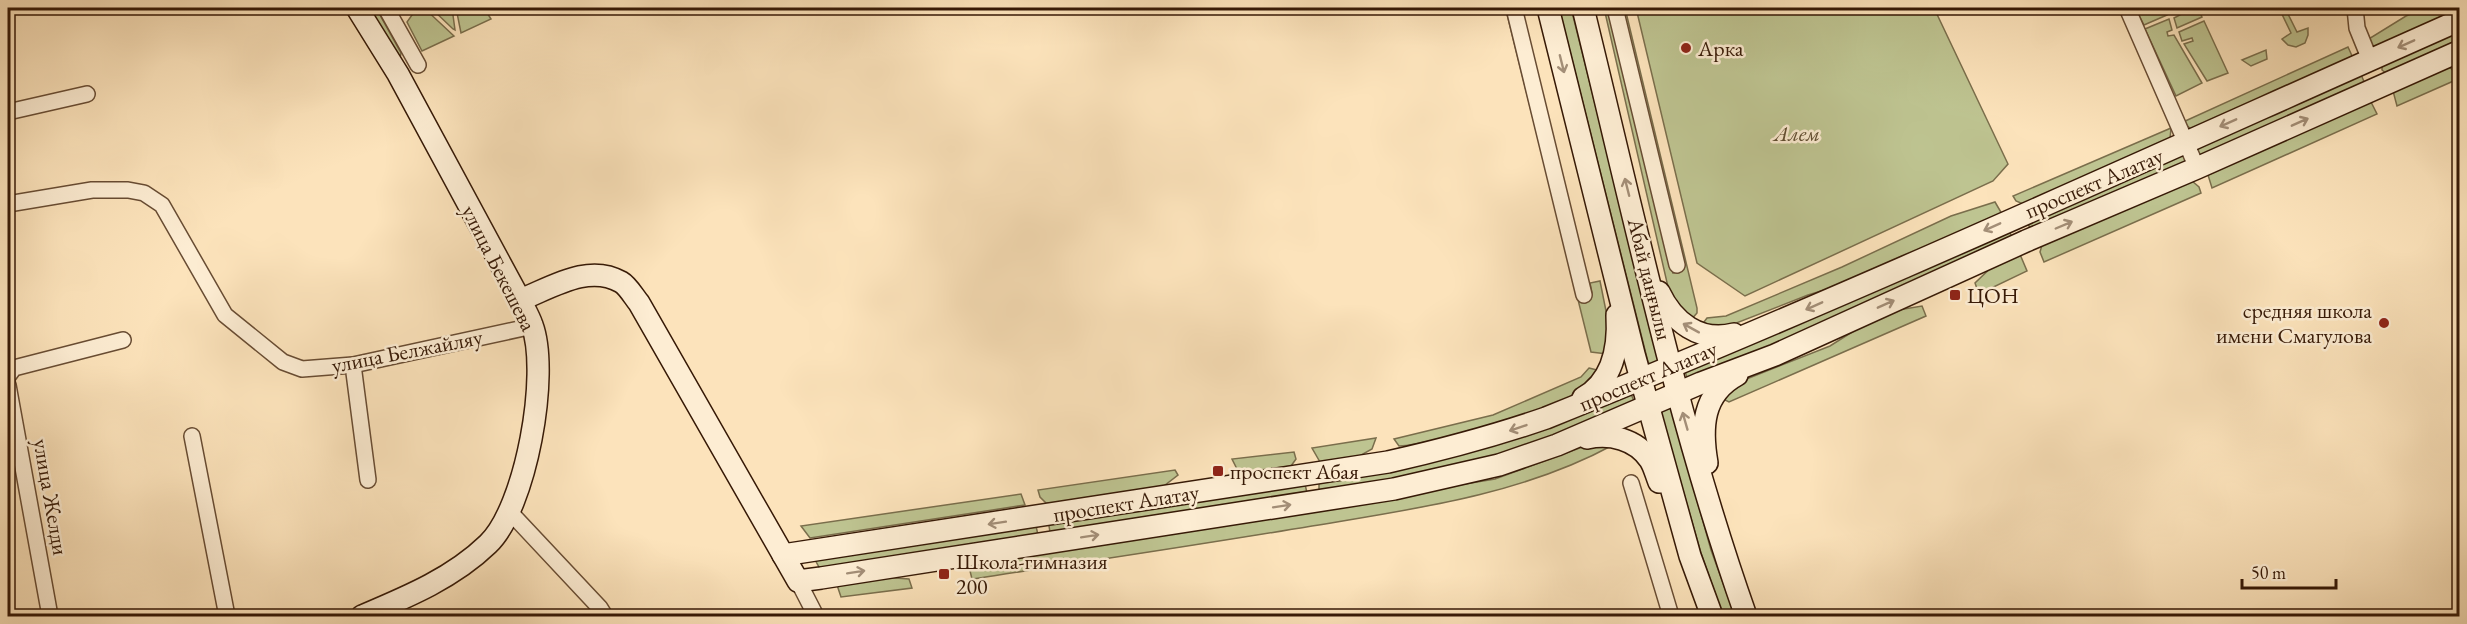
<svg xmlns="http://www.w3.org/2000/svg" width="2467" height="624" viewBox="0 0 2467 624" font-family="'EB Garamond',serif">
	<style>
		.green { fill: #bec491; stroke: #7a6e4c; stroke-width: 1.5 }
		.lines { fill: none; stroke-linecap: round; stroke-linejoin: round }
		.street-casing { stroke: #684c33; stroke-width: 18 }
		.secondary-casing { stroke: #361906; stroke-width: 24 }
		.street { stroke: #fdedd3; stroke-width: 15 }
		.secondary { stroke: #fdedd3; stroke-width: 21 }
		.oneway { stroke: #a38e77 }
		.poi-dot { fill: #8f2418; stroke: #fdedd3; stroke-width: 2 }
		.labels { text-anchor: middle; dominant-baseline: central; stroke-width: 5; stroke-linejoin: round; paint-order: stroke }
		.poi-label { font-size: 22px; fill: #361906; stroke: #fdedd3; text-anchor: start }
		.park-label { font-size: 22px; font-style: italic; fill: #5f4c30; stroke: #fdedd3 }
		.street-label { font-size: 22px; fill: #361906; stroke: #fdedd3 }
	</style>
	<rect width="100%" height="100%" fill="#fce3bb"/>
	<filter id="stains"><feTurbulence type="fractalNoise" baseFrequency=".00333" numOctaves="4"/><feColorMatrix values="0 0 0 0 .2 0 0 0 0 .09 0 0 0 0 .02 0 0 0 .5 -.17"/></filter>
	<radialGradient id="worn" r=".72"><stop offset=".6" stop-color="#630" stop-opacity="0"/><stop offset="1" stop-color="#630" stop-opacity=".3"/></radialGradient>
	<g class="green">
		<path d="M367,8H376L401,53L399,63Z"/>
		<path d="M417,8H424L454,36L422,51L407,22Z"/>
		<path d="M431,8H452L455,30L453,29Z"/>
		<path d="M456,8H484L491,19L461,33Z"/>
		<path d="M1559,8H1571L1659,359L1658,365L1652,367L1648,362Z"/>
		<path d="M1604,8H1609L1673,273L1682,270L1619,8H1625L1697,308V313L1689,322L1671,300Z"/>
		<path d="M1636,8H1934L2008,164L1993,181L1745,296L1697,263Z"/>
		<path d="M2135,8H2165L2167,15L2144,25Z"/>
		<path d="M2170,8H2198L2202,17L2177,28L2174,18L2182,14L2180,10L2172,14Z"/>
		<path d="M2279,8H2285L2297,32L2308,28V35L2305,43L2296,47L2288,45L2282,39L2291,33Z"/>
		<path d="M2425,8H2459V11L2376,47L2369,44L2367,40L2406,16Z"/>
		<path d="M1511,12L1581,297L1592,293L1590,283L1600,281L1611,336L1607,354L1591,352L1507,14Z"/>
		<path d="M2169,19L2172,30L2167,32L2168,36L2174,35L2202,83L2176,96L2145,29Z"/>
		<path d="M2204,21L2228,73L2207,81L2184,44L2193,41L2192,38L2182,41L2179,32Z"/>
		<path d="M2459,28V42L2387,74L2382,70V63Z"/>
		<path d="M2348,47L2353,58L2192,130L2183,122Z"/>
		<path d="M2266,50L2267,59L2251,66L2242,60Z"/>
		<path d="M2449,67L2455,72L2458,79L2397,106L2393,91Z"/>
		<path d="M2360,72L2365,84L2200,156L2196,149Z"/>
		<path d="M2370,100L2377,114L2212,188L2208,175Z"/>
		<path d="M2171,128L2170,139L2023,204L2016,201L2013,196Z"/>
		<path d="M2182,153L2186,161L2184,165L2031,229L2027,223Z"/>
		<path d="M2192,181L2199,187L2201,193L2044,262L2040,252L2042,245Z"/>
		<path d="M1995,202L2002,214L1851,282L1808,295L1721,329L1701,326L1707,318L1726,316L1842,267L1951,216Z"/>
		<path d="M2007,227L2013,239L1937,276L1688,381L1684,368Z"/>
		<path d="M2019,252L2027,271L1979,294L1975,283L1997,262Z"/>
		<path d="M1922,306L1926,316L1729,402L1721,398L1744,380L1830,346L1871,320L1892,311Z"/>
		<path d="M1589,368L1597,370C1594,375 1591,381 1587,385C1566,408 1432,444 1399,446L1394,439L1493,415L1581,377Z"/>
		<path d="M1631,394L1634,401L1554,438L1461,467L1321,492L1319,490V481Z"/>
		<path d="M1671,407L1711,550L1735,616H1723L1701,553L1660,411Z"/>
		<path d="M1376,438L1372,449L1356,458L1320,462L1312,448Z"/>
		<path d="M1613,445C1521,495 1414,509 1312,526C1199,545 1085,562 972,579L970,571L983,564L1495,479L1585,446Z"/>
		<path d="M1294,452L1296,459L1291,466L1239,473L1232,459Z"/>
		<path d="M1175,470L1178,475L1156,492L1059,503H1046L1040,497L1038,490Z"/>
		<path d="M1305,484L1307,493L1050,532L1049,526L1052,522Z"/>
		<path d="M1021,494L1025,505L810,538L801,526Z"/>
		<path d="M1036,526L1038,535L820,569L813,556Z"/>
		<path d="M882,577L909,579L912,588L841,597L837,585Z"/>
	</g>
	<g class="lines">
		<defs>
			<g id="street">
				<path d="M386,8L418,65"/>
				<path d="M1514,8L1584,295"/>
				<path d="M1615,8L1677,265"/>
				<path d="M2127,8L2197,168"/>
				<path d="M2355,8L2357,28L2370,60"/>
				<path d="M8,112L87,94"/>
				<path d="M8,204L92,190H128L144,193L162,205L225,315L283,362L302,369L353,365L533,326"/>
				<path d="M353,365L368,480"/>
				<path d="M8,376L14,368L123,340"/>
				<path d="M8,385L50,616"/>
				<path d="M192,436L227,616"/>
				<path d="M1631,483L1671,616"/>
				<path d="M509,511L600,608L605,616"/>
				<path d="M798,581L816,616"/>
			</g>
			<g id="secondary">
				<path d="M357,8L398,74L520,300C524,308 529,316 532,325C550,373 526,508 488,544C453,578 407,597 362,616"/>
				<path d="M1548,8L1634,354L1690,556L1712,616"/>
				<path d="M1583,8C1633,211 1676,418 1746,616"/>
				<path d="M1659,292C1673,322 1700,343 1734,334"/>
				<path d="M520,300C551,288 588,263 621,282C628,286 634,297 639,303L798,581L821,578L1394,489L1499,465L1557,445L1701,383L1775,355L2026,241L2197,168L2460,51"/>
				<path d="M1583,398C1613,381 1619,347 1617,315"/>
				<path d="M1587,438C1610,433 1636,439 1650,460C1654,466 1656,475 1659,482"/>
				<path d="M1707,463C1701,428 1702,394 1737,375"/>
				<path d="M783,555L1388,462C1441,450 1494,436 1546,418C1854,294 2156,155 2460,20"/>
			</g>
		</defs>
		<use href="#street" class="street-casing"/>
		<use href="#secondary" class="secondary-casing"/>
		<use href="#street" class="street"/>
		<use href="#secondary" class="secondary"/>
	</g>
	<defs><path id="oneway-shaft" d="M-6 0H5M1.5-3L5.5 0L1.5 3" fill="none" stroke-width="1.6" stroke-linecap="round" stroke-linejoin="round" transform="scale(1.5)"/></defs>
	<g class="oneway">
		<use href="#oneway-shaft" transform="translate(2406 44) rotate(156)"/>
		<use href="#oneway-shaft" transform="translate(1562 64) rotate(76)"/>
		<use href="#oneway-shaft" transform="translate(2300 122) rotate(-24)"/>
		<use href="#oneway-shaft" transform="translate(2228 123) rotate(156)"/>
		<use href="#oneway-shaft" transform="translate(1627 187) rotate(-104)"/>
		<use href="#oneway-shaft" transform="translate(2064 225) rotate(-23)"/>
		<use href="#oneway-shaft" transform="translate(1992 227) rotate(156)"/>
		<use href="#oneway-shaft" transform="translate(1886 304) rotate(-24)"/>
		<use href="#oneway-shaft" transform="translate(1814 306) rotate(156)"/>
		<use href="#oneway-shaft" transform="translate(1691 328) rotate(-151)"/>
		<use href="#oneway-shaft" transform="translate(1685 421) rotate(-106)"/>
		<use href="#oneway-shaft" transform="translate(1518 428) rotate(161)"/>
		<use href="#oneway-shaft" transform="translate(1282 506) rotate(-9)"/>
		<use href="#oneway-shaft" transform="translate(997 523) rotate(171)"/>
		<use href="#oneway-shaft" transform="translate(1090 536) rotate(-9)"/>
		<use href="#oneway-shaft" transform="translate(856 572) rotate(-9)"/>
	</g>
	<g class="poi-dot">
		<circle cx="1686" cy="48" r="6"/>
		<rect x="1949" y="289" width="12" height="12" rx="3"/>
		<circle cx="2384" cy="323" r="6"/>
		<rect x="1212" y="465" width="12" height="12" rx="3"/>
		<rect x="938" y="568" width="12" height="12" rx="3"/>
	</g>
	<g class="labels">
		<g class="poi-label">
			<text x="1698" y="48">Арка</text>
			<text x="1967" y="295">ЦОН</text>
			<text x="2372" y="310" text-anchor="end">средняя школа<tspan x="2372" dy="25">имени Смагулова</tspan></text>
			<text x="1230" y="471">проспект Абая</text>
			<text x="956" y="561">Школа-гимназия<tspan x="956" dy="25">200</tspan></text>
		</g>
		<g class="park-label">
			<text x="1797" y="133">Алем</text>
		</g>
		<g class="street-label">
			<text transform="translate(2094 183) rotate(-23)">проспект Алатау</text>
			<text transform="translate(499 268) rotate(63)">улица Бекешева</text>
			<text transform="translate(1650 279) rotate(76)">Абай даңғылы</text>
			<text transform="translate(407 351) rotate(-11)">улица Белжайляу</text>
			<text transform="translate(1648 376) rotate(-23)">проспект Алатау</text>
			<text transform="translate(51 497) rotate(80)">улица Желди</text>
			<text transform="translate(1126 503) rotate(-9)">проспект Алатау</text>
		</g>
	</g>
	<rect width="2467" height="624" fill="none" stroke="#fce3bb" stroke-width="30"/>
	<rect x="9" y="9" width="2449" height="606" fill="none" stroke="#361906" stroke-width="3"/>
	<rect x="15" y="15" width="2437" height="594" fill="none" stroke="#361906" stroke-width="1.5"/>
	<path d="M2242 579v9h94v-9" fill="none" stroke="#361906" stroke-width="3"/>
	<text x="2251" y="579" font-size="18" fill="#361906" stroke="#fdedd3" stroke-width="4.5" paint-order="stroke">50 m</text>
	<rect width="100%" height="100%" filter="url(#stains)"/>
	<rect width="100%" height="100%" fill="url(#worn)"/>
</svg>
